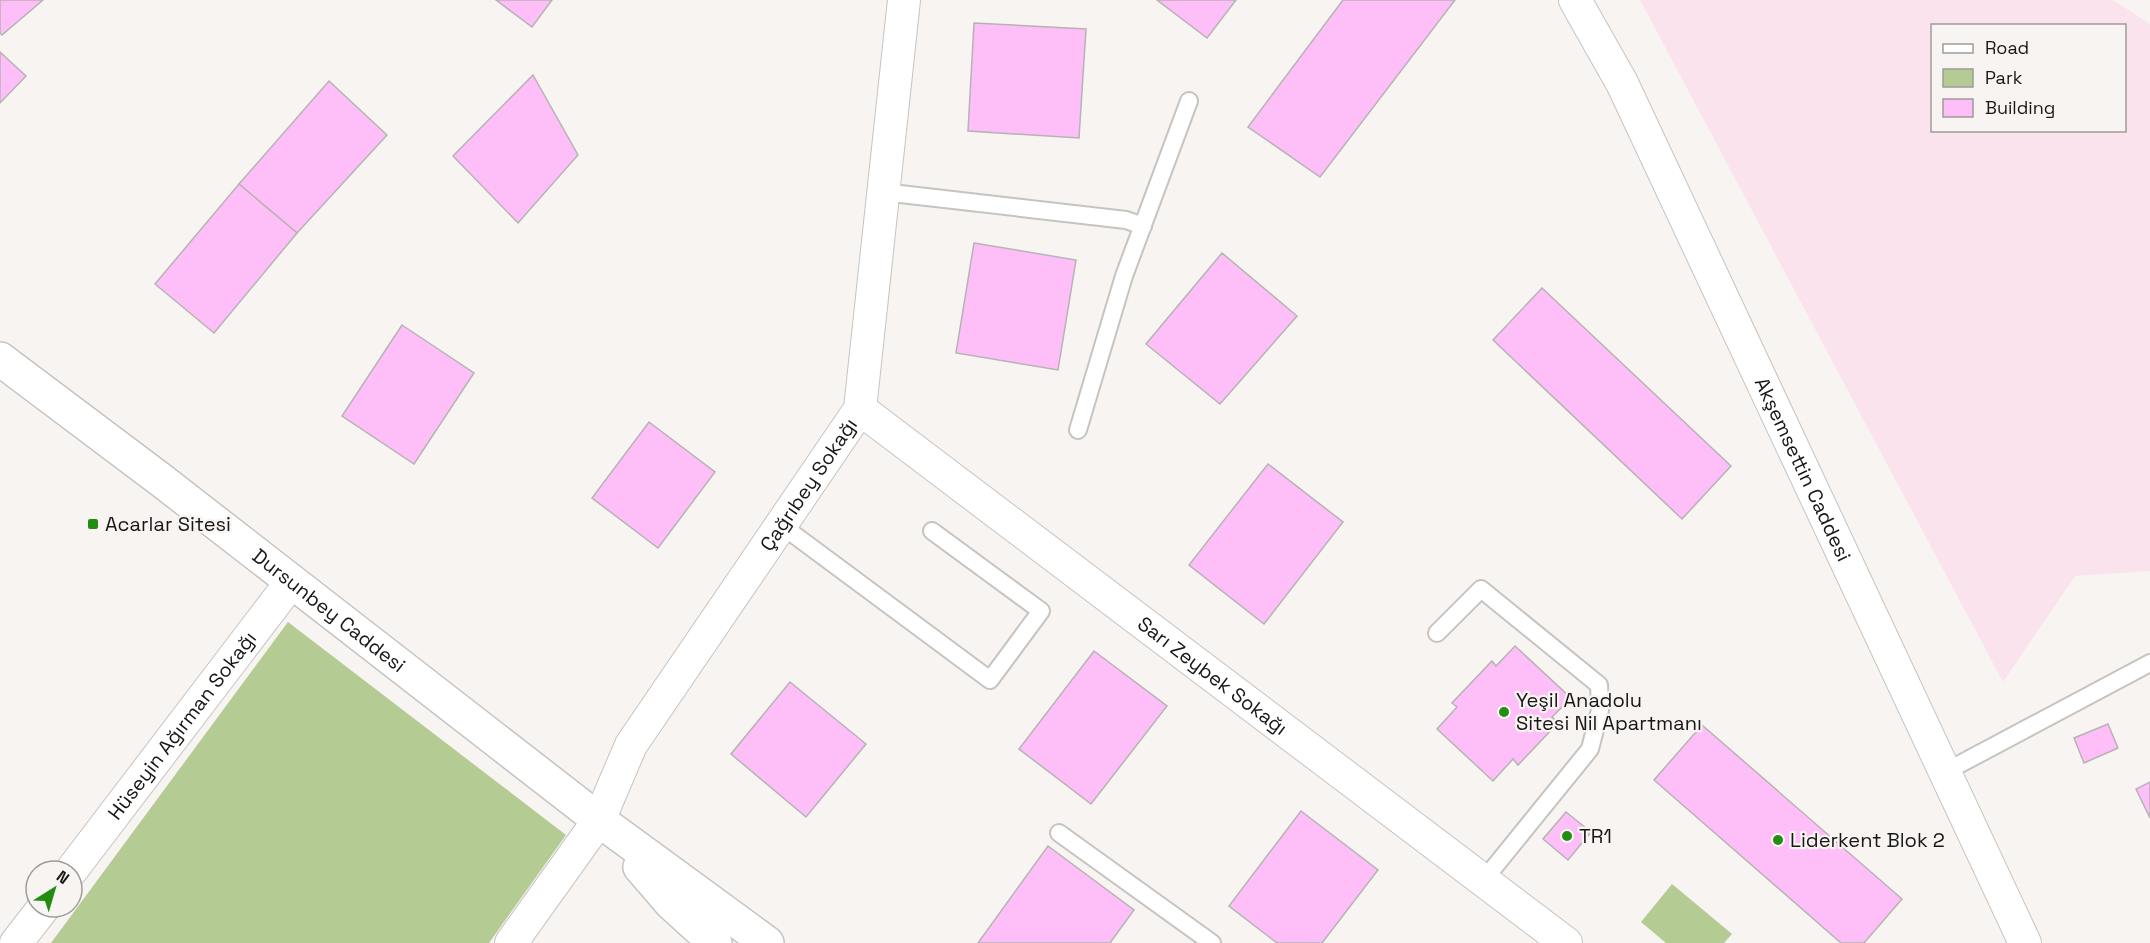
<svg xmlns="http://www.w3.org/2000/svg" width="2150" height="943" viewBox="0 0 2150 943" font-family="'Space Grotesk',sans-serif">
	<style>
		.industrial { fill: #fbe3ee; fill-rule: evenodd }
		.green { fill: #b4cb93 }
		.building { fill: #febef8; stroke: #b6b3b5; stroke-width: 1.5 }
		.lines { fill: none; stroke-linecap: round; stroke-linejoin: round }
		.lane-casing { stroke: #c6c4c1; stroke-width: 20 }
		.street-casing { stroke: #c6c4c1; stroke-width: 34 }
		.secondary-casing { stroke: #c6c4c1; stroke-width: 36 }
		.lane { stroke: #fff; stroke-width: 16 }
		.street { stroke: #fff; stroke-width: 32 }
		.secondary { stroke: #fff; stroke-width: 33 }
		.poi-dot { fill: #228e11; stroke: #f7f4f2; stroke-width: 2 }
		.labels { text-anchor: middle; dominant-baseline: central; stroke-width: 4.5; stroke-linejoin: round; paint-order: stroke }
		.street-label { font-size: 20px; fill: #181716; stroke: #f7f4f2 }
		.poi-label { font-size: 20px; fill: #181716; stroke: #f7f4f2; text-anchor: start }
	</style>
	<rect width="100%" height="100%" fill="#f7f4f2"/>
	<path class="industrial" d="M1640,0H2113L2150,24V571L2075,576L2003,682ZM1932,26H2124V130H1932Z"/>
	<g class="green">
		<path d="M288,622L566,835L489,943H51Z"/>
		<path d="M1672,884L1732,934L1724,943H1666L1641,922Z"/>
	</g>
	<g class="building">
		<path d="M0,0H43L2,35L0,33Z"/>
		<path d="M496,0H552L532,27Z"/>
		<path d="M1157,0H1236L1207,38Z"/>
		<path d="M1343,0H1455L1320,177L1248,127Z"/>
		<path d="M974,23L1086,29L1079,138L968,131Z"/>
		<path d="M0,52L26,76L0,103Z"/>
		<path d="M533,75L578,155L518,223L453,156Z"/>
		<path d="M329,81L387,135L297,233L239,184Z"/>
		<path d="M239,184L297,233L214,333L155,284Z"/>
		<path d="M974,243L1076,260L1058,370L956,353Z"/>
		<path d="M1222,253L1297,316L1220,404L1146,344Z"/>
		<path d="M1542,288L1731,466L1682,519L1493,340Z"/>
		<path d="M402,325L474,373L414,464L342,416Z"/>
		<path d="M649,422L715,472L658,548L592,498Z"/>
		<path d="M1268,464L1343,522L1264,624L1189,565Z"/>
		<path d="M1515,646L1571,698L1552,717L1558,723L1518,765L1513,759L1493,781L1437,729L1457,707L1452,703L1492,661L1496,666Z"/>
		<path d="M1094,651L1167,706L1091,804L1019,749Z"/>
		<path d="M790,682L866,744L806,817L731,754Z"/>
		<path d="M2108,724L2118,748L2084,763L2074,738Z"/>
		<path d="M1702,725L1902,899L1864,943H1841L1654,780Z"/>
		<path d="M2150,782V818L2136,789Z"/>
		<path d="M1301,811L1378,870L1322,943H1277L1229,906Z"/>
		<path d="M1566,812L1591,832L1568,860L1543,839Z"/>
		<path d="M1048,846L1134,910L1110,943H978Z"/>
	</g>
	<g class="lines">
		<defs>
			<g id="lane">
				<path d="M883,192L1126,220L1143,226"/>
				<path d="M1078,430L1124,276L1189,101"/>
				<path d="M781,525L990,680L1041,611L932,531"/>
				<path d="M1437,633L1481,589L1599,685L1600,710L1590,749L1483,881"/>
				<path d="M1945,772L2150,663"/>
				<path d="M1059,833L1212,943"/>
			</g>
			<g id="street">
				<path id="s1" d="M1575,0L1622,83L2025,943"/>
				<path id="s2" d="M860,409L1566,943"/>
				<path id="s3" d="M71,871L292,581"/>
				<path d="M16,943L44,907"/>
				<path id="s4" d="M511,943L599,820L631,745L860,409L904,0"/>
			</g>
			<g id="secondary">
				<path id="s5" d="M0,359L161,480L599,820L767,943"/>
				<path d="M640,867L671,903L715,943"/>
			</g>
		</defs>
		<use href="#lane" class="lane-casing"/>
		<use href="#street" class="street-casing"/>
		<use href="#secondary" class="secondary-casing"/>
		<use href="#lane" class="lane"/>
		<use href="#street" class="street"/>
		<use href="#secondary" class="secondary"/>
	</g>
	<g class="poi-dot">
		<rect x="87" y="518" width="12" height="12" rx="3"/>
		<circle cx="1504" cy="712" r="6"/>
		<circle cx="1567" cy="836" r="6"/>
		<circle cx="1778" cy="840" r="6"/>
	</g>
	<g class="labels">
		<g class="street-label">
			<text stroke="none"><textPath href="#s1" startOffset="522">Akşemsettin Caddesi</textPath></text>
			<text stroke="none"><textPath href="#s4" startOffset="548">Çağrıbey Sokağı</textPath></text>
			<text stroke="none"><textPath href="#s5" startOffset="414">Dursunbey Caddesi</textPath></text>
			<text stroke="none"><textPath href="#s2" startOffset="442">Sarı Zeybek Sokağı</textPath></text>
			<text stroke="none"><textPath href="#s3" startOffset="183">Hüseyin Ağırman Sokağı</textPath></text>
		</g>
		<g class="poi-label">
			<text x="105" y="524">Acarlar Sitesi</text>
			<text x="1516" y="700">Yeşil Anadolu<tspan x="1516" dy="23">Sitesi Nil Apartmanı</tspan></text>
			<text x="1579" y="836">TR1</text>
			<text x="1790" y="840">Liderkent Blok 2</text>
		</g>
	</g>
	<rect x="1931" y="24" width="195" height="108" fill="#f7f4f2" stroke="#9e9c9a" stroke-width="1.5"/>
	<rect x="1943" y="44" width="30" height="9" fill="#ffffff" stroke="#9e9c9a" stroke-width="1.5"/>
	<text x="1985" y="54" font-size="18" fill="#181716">Road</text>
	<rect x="1943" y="69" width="30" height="18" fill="#b4cb93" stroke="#9e9c9a" stroke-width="1.5"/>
	<text x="1985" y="84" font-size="18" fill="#181716">Park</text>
	<rect x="1943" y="99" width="30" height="18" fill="#febef8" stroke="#9e9c9a" stroke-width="1.5"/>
	<text x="1985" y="114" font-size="18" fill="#181716">Building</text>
	<g transform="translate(54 889) rotate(37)"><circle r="28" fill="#f7f4f2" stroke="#9e9c9a" stroke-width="1.5"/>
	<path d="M0-4.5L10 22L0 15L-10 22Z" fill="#228e11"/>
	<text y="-9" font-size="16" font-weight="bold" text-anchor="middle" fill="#181716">N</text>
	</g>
</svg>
